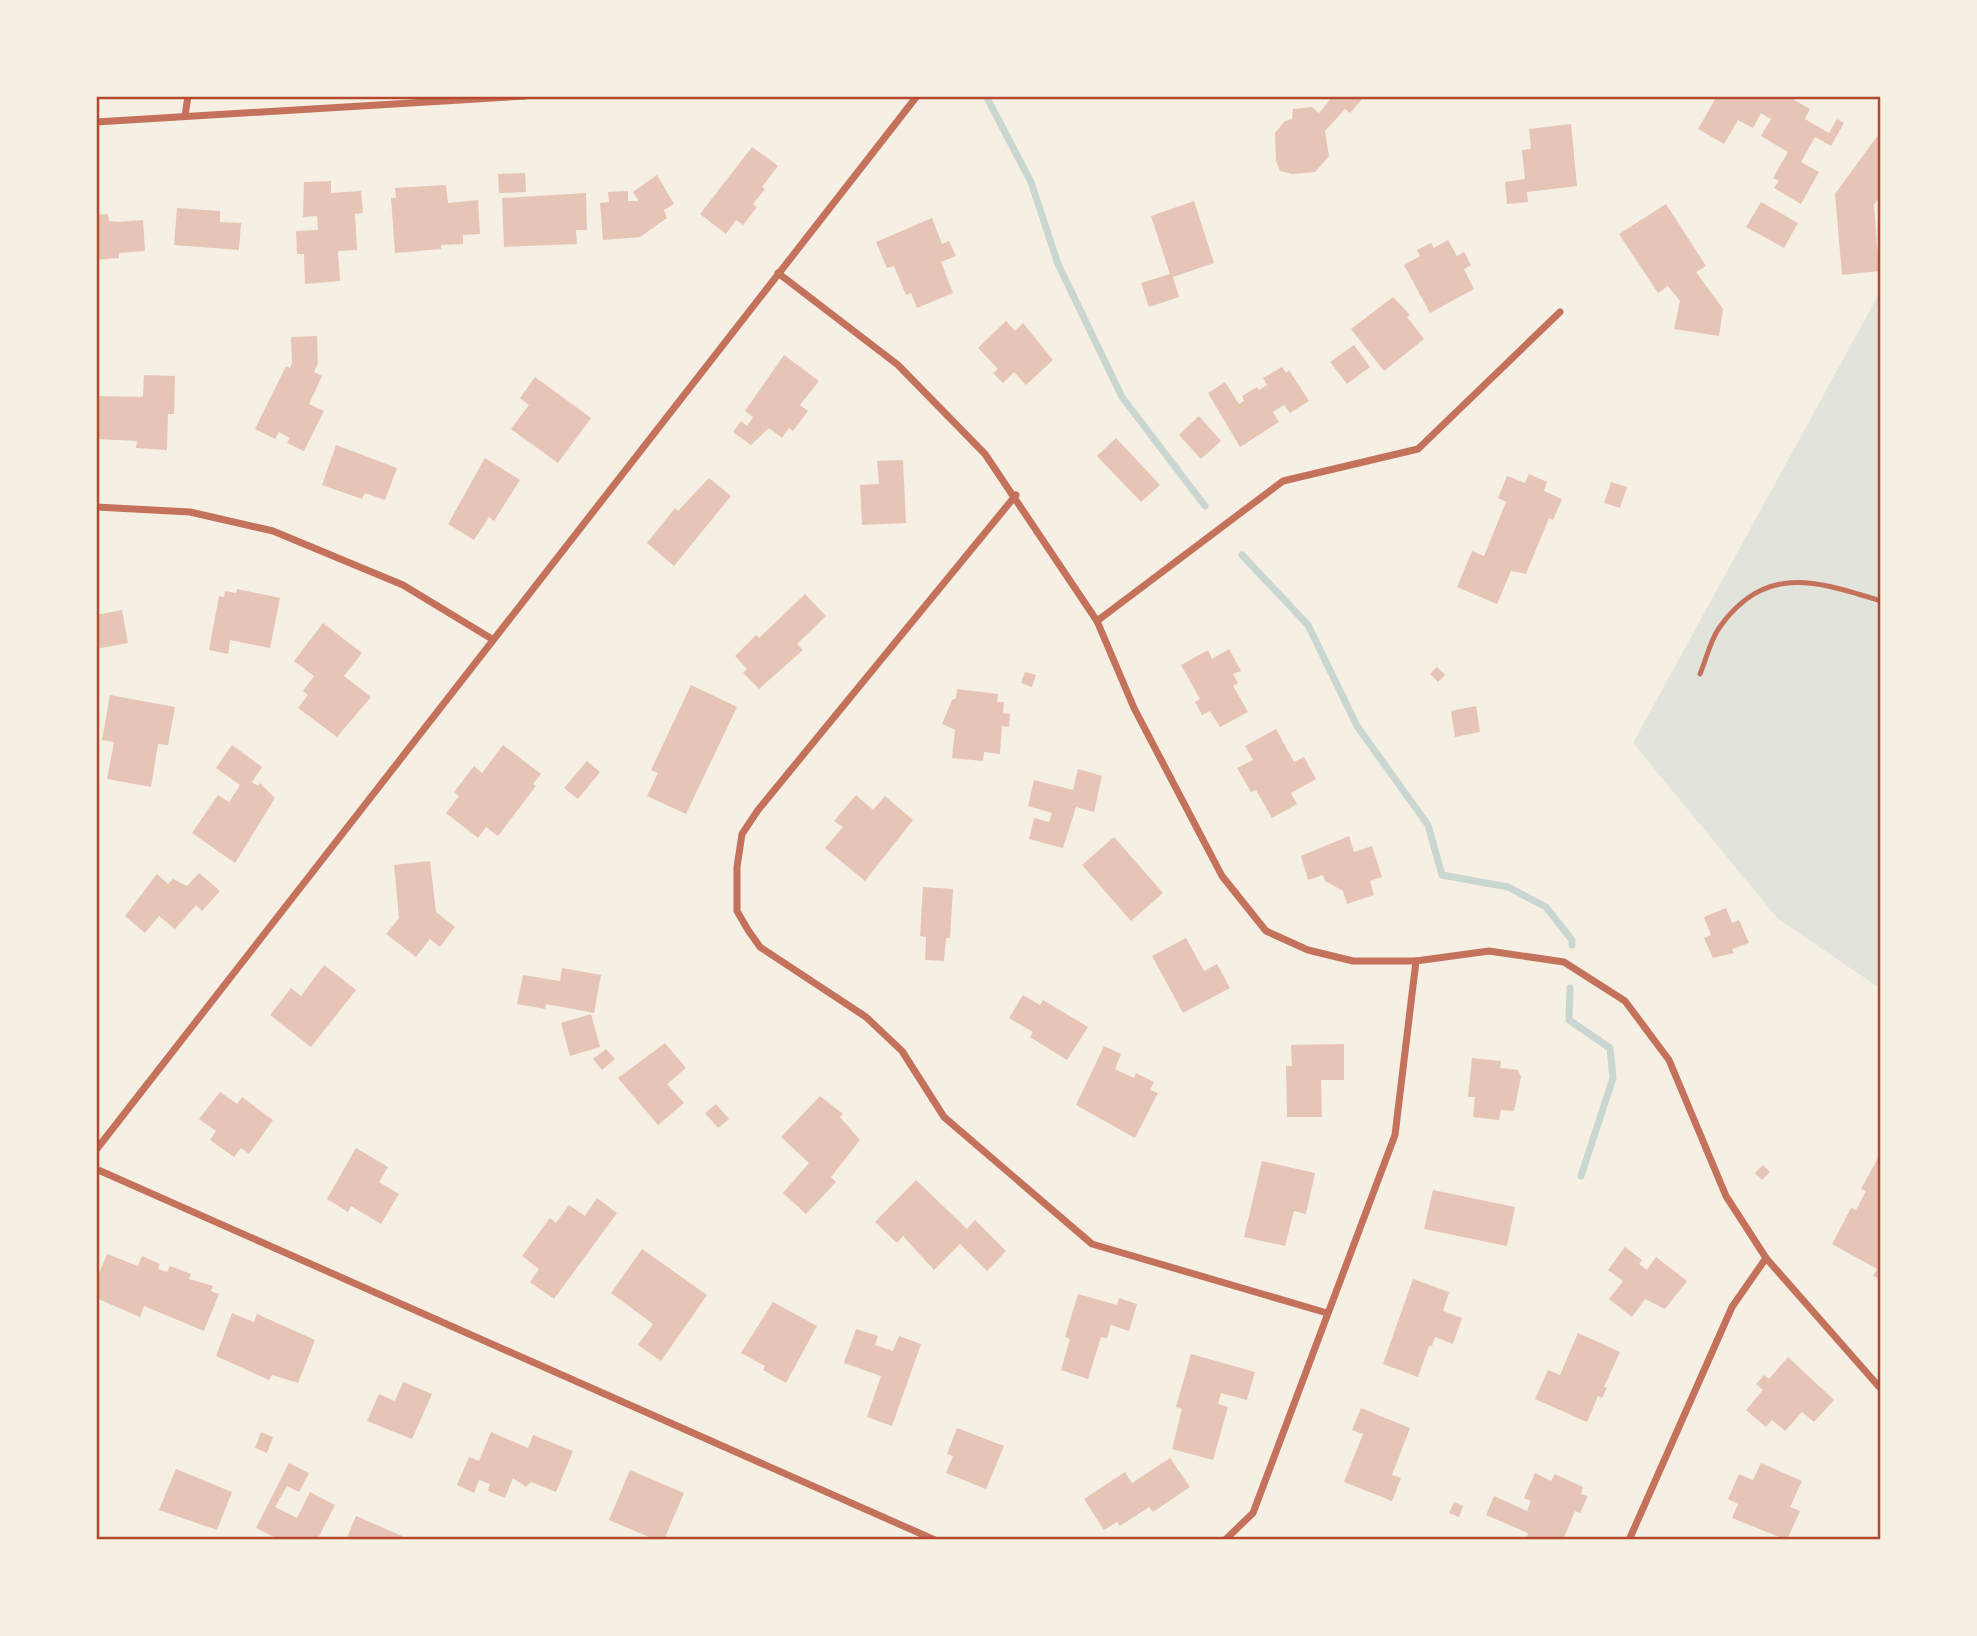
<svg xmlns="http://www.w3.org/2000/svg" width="1977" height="1636" viewBox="0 0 1977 1636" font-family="Commissioner,sans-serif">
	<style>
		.green { fill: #e2e4dc }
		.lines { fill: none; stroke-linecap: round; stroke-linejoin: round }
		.stream { stroke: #c9d6d2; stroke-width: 7 }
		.building { fill: #e6c5b7 }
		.service { stroke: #c5725c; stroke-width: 5 }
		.minor { stroke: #c5725c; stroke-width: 7 }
		.neatline { fill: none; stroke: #b5482f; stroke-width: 2.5 }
	</style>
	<rect width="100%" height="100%" fill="#f6efe4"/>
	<path class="green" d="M1881,290V989L1778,919L1633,743Z"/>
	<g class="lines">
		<g class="stream">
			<path d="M986,96L1031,182L1058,264L1122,397L1205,506"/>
			<path d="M1242,555L1308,625L1357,726L1428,825L1442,875L1508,887L1546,907L1572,940V945"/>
			<path d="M1570,988L1569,1020L1610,1048L1613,1078L1581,1176"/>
		</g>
	</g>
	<g class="building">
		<path d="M1333,96H1365L1350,113L1345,109L1325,131L1329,156L1315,172L1292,174L1280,171L1276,161L1275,133L1285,121L1292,119L1293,109L1312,107L1319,113Z"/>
		<path d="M1717,96H1796L1794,100L1810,109L1805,119L1829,133L1837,119L1844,123L1831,146L1815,137L1801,162L1819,172L1801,204L1774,188L1779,181L1773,178L1788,152L1761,136L1771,119L1761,113L1753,128L1738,120L1724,144L1698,129Z"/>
		<path d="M1571,124L1577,186L1527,192L1528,202L1507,204L1505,182L1525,179L1522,150L1531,149L1529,129Z"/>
		<path d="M1881,131V195L1874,205L1879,271L1842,275L1835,194Z"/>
		<path d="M752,147L778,166L762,187L765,189L753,204L757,207L743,225L736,220L726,234L700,214Z"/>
		<path d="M525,173L526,192L499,193L498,174Z"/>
		<path d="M657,175L674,204L664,210L667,218L640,237L603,240L600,203L609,202L608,192L628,191V201H639L633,192Z"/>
		<path d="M331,181V193L361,191L363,213L355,214L357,250L338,251L340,281L305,284L304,254H297L296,231L318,230L317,216L303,217L304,182Z"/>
		<path d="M446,185L448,203L478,200L480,234L463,235V244L441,245V249L395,253L391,198H396L395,188Z"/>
		<path d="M586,193L587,230H576L577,244L504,247L502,198Z"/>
		<path d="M1194,201L1214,263L1173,277L1179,297L1149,307L1141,283L1170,274L1151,216Z"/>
		<path d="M1761,202L1798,223L1784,248L1746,227Z"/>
		<path d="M1666,204L1706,266L1696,272L1723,309L1719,336L1674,329L1680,301L1668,286L1658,293L1619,234Z"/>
		<path d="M177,208L220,211V222L241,223L239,250L174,245Z"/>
		<path d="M108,214L109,221L117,222L143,220L145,251L119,253V258L96,260V215Z"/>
		<path d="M932,218L942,244L949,241L956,256L941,262L953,293L917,308L911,293L906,295L894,266L887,268L876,242Z"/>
		<path d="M1448,240L1457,256L1464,252L1471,265L1464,269L1474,289L1430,313L1404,265L1420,256L1417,250L1431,243L1434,248Z"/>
		<path d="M1393,297L1410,315L1407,317L1424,339L1384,371L1351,329Z"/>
		<path d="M1006,321L1015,331L1023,323L1053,360L1026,385L1014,372L1003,383L993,373L998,369L978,348Z"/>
		<path d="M317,336L318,363L314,372L322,376L309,404L324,411L304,451L287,443L290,438L279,432L275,439L255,429L286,366L290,368L292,363L291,337Z"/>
		<path d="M1354,345L1370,367L1347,384L1330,362Z"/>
		<path d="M784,355L819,381L800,405L808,411L793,431L789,428L782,438L769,428L751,445L733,432L741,421L747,426L753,417L745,411Z"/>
		<path d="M1282,367L1286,373L1289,370L1309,401L1290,413L1284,405L1273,412L1279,422L1240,447L1208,393L1225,382L1239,404L1244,401L1242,396L1257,387L1259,390L1267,385L1263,378Z"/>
		<path d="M144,375L175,376L174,414H168L167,450L136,448L137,441L96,439V396L143,397Z"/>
		<path d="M535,377L591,418L558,463L511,429L529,405L520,398Z"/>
		<path d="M1199,416L1221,441L1201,459L1179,435Z"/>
		<path d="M1116,438L1160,485L1141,502L1097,456Z"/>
		<path d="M336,445L397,468L385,500L365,493L362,499L322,485Z"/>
		<path d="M485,458L520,480L494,521L489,517L474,540L448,524Z"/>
		<path d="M903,460L906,523L862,525L860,485L879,484L877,461Z"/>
		<path d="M1529,474L1547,482L1544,491L1562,499L1553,520L1549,518L1526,574L1511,571L1497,604L1457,587L1472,551L1484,556L1506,502L1498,498L1507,476L1525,483Z"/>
		<path d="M709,478L731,496L674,566L647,543L675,508L678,511Z"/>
		<path d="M1611,482L1627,487L1620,508L1604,503Z"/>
		<path d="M237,589L280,598L270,648L230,640L228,654L209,650L219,596L224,597L225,591L236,593Z"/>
		<path d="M805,594L826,616L797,644L803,650L759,689L743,673L747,669L735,656L756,635L759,638Z"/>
		<path d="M122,610L128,643L96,649V615Z"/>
		<path d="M323,623L362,653L344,676L371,697L337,737L298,708L308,695L303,691L314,676L294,661Z"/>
		<path d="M1229,649L1241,671L1233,674L1238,683L1233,686L1248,712L1220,727L1210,711L1202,715L1195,702L1200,699L1181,665L1208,650L1212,659Z"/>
		<path d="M1437,667L1445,675L1438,682L1430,674Z"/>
		<path d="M1025,672L1036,675L1032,687L1021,683Z"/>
		<path d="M691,685L737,707L686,814L647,796L658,773L651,770Z"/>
		<path d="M957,689L998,694L997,702H1004L1003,713L1010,714L1009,727L1002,726L1000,754L984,752L983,761L952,758L955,730L942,724L952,700L956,698Z"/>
		<path d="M110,695L175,707L168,745L158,744L151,787L107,779L114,742L102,740Z"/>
		<path d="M1476,706L1480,732L1455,737L1451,711Z"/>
		<path d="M1276,729L1294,762L1304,757L1316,779L1291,793L1297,804L1272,818L1256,790L1251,792L1237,768L1253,760L1245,746Z"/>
		<path d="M232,745L262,767L252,782L258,786L260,783L275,798L235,863L192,833L218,795L229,802L240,785L216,768Z"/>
		<path d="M503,745L541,774L533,784L536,786L498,836L486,827L478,838L446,813L459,796L454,792L474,766L482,773Z"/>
		<path d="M587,761L600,772L578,799L564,788Z"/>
		<path d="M1078,769L1102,776L1094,812L1076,807L1063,848L1029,839L1034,818L1049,822L1052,813L1028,806L1034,780L1073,790Z"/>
		<path d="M856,795L873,810L885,796L913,820L865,881L825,848L843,827L834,821Z"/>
		<path d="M1349,836L1354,852L1372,846L1382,877L1370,881L1374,895L1347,904L1343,891L1325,881L1323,875L1308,880L1301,856Z"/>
		<path d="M1114,837L1163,893L1131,921L1082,865Z"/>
		<path d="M430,861L436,912L455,927L440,947L430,939L416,957L386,934L399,918L394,865Z"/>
		<path d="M199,873L220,891L202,911L196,905L175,929L159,916L145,933L125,916L157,874L168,884L173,879L187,886Z"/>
		<path d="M923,887L953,889L950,938H946L944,961L925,960L926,937L920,936Z"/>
		<path d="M1726,908L1732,923L1739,920L1749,943L1732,949L1734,953L1713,958L1704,938L1711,935L1704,917Z"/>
		<path d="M1186,938L1204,971L1217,964L1230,988L1183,1013L1152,956Z"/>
		<path d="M324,965L356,990L311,1047L270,1015L291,988L301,996Z"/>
		<path d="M562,968L601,975L594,1013L546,1004L545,1009L517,1004L523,975L560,981Z"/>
		<path d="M1023,995L1040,1005L1043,1000L1088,1027L1067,1060L1030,1037L1033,1032L1009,1018Z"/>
		<path d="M591,1014L600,1047L570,1056L561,1023Z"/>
		<path d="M665,1043L686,1068L667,1084L684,1103L658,1125L618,1078Z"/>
		<path d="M1344,1044V1080H1321L1322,1117H1287L1286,1066H1292L1291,1045Z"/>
		<path d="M1104,1046L1121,1054L1115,1069L1134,1078L1136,1073L1154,1082L1150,1090L1158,1093L1135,1138L1076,1105Z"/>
		<path d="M606,1049L615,1059L602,1070L593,1059Z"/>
		<path d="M1472,1058L1501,1061L1500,1068L1518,1070L1521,1077L1514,1111L1501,1110L1499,1120L1473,1117L1475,1097H1468Z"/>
		<path d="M220,1092L237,1104L242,1097L273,1120L249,1154L241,1148L234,1157L210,1140L216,1131L199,1119Z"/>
		<path d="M820,1096L843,1114L840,1117L860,1140L831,1177L836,1182L806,1214L783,1193L809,1163L781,1137Z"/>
		<path d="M716,1104L729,1119L718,1128L705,1113Z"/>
		<path d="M356,1148L388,1167L379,1182L399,1194L381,1224L351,1206L348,1212L327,1199Z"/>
		<path d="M1878,1158L1881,1159V1280L1873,1276L1877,1269L1832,1244L1851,1208L1856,1210L1866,1191L1861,1189Z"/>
		<path d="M1262,1161L1315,1173L1306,1214L1294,1211L1285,1246L1244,1237Z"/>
		<path d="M1763,1165L1770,1172L1762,1180L1755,1173Z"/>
		<path d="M916,1180L967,1229L975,1220L1006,1251L987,1271L960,1244L934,1270L903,1236L897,1243L875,1222Z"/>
		<path d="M1433,1190L1515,1207L1507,1246L1424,1229Z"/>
		<path d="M597,1198L617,1213L554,1299L530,1282L539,1269L522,1256L550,1218L556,1223L569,1205L585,1216Z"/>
		<path d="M1625,1247L1642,1260L1639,1264L1647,1270L1656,1257L1687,1281L1665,1309L1645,1299L1632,1317L1609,1299L1623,1281L1608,1270Z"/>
		<path d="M642,1249L707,1295L661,1361L638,1345L653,1324L611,1293Z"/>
		<path d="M107,1254L138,1266L142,1256L160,1264L158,1269L167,1272L170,1266L191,1274L189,1279L213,1286L211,1291L219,1294L204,1331L144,1306L140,1317L96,1298V1281Z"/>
		<path d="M1413,1279L1449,1292L1443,1311L1462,1318L1453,1344L1435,1337L1432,1346H1429L1418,1377L1383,1364Z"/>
		<path d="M1078,1294L1117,1305L1119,1298L1137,1304L1129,1331L1111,1325L1107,1338L1101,1337L1088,1379L1061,1370L1070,1339L1065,1337Z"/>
		<path d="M773,1302L817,1326L786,1383L763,1370L765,1366L741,1353Z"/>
		<path d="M232,1313L254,1322L257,1314L315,1340L298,1383L272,1375L269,1380L216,1356Z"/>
		<path d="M856,1329L878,1336L875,1345L893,1351L899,1336L921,1344L892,1426L867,1417L881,1376L844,1363Z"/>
		<path d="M1578,1333L1620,1352L1604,1387L1607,1388L1602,1398L1598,1396L1587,1422L1535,1399L1548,1370L1560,1375Z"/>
		<path d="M1191,1354L1255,1372L1247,1400L1221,1393L1218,1404L1228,1407L1213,1460L1172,1449L1182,1409L1176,1407Z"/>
		<path d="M1788,1357L1834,1400L1814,1422L1802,1412L1785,1431L1772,1420L1766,1427L1746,1410L1763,1390L1756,1384L1764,1375L1769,1379Z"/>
		<path d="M403,1382L432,1394L412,1439L367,1421L379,1394L395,1401Z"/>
		<path d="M1361,1408L1410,1428L1392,1475L1401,1478L1392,1501L1344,1482L1363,1434L1352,1430Z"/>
		<path d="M957,1428L1004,1446L986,1489L946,1473L953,1456L947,1454Z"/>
		<path d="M261,1432L273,1437L267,1453L255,1448Z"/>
		<path d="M491,1432L528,1448L533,1435L573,1451L556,1492L531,1482L526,1487L513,1478L505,1498L488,1491L490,1484L479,1480L474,1493L457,1485L469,1457L479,1461Z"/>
		<path d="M1170,1458L1190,1487L1153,1512L1149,1507L1120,1526L1117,1522L1104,1530L1084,1499L1125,1472L1132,1483Z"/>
		<path d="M289,1463L309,1473L299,1492L287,1486L275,1507L297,1518L310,1492L335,1505L317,1540H280L256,1528Z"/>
		<path d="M1761,1463L1802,1481L1790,1507L1800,1511L1787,1540L1732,1518L1738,1504L1728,1499L1739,1474L1753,1480Z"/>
		<path d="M176,1469L232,1492L217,1530L159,1510Z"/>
		<path d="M630,1470L684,1493L664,1540H656L609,1520Z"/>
		<path d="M1535,1473L1551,1481L1555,1474L1583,1487L1581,1494L1588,1496L1580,1513L1575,1511L1563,1540H1534L1527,1537L1528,1533L1486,1515L1494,1496L1527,1511L1531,1501L1524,1498Z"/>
		<path d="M1454,1502L1463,1506L1459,1517L1449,1513Z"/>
		<path d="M356,1516L402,1536L400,1540H346Z"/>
	</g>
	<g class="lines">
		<path class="service" d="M1700,674C1706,660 1710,641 1719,628C1765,563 1816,581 1881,601"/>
		<g class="minor">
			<path d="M185,116L188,96"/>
			<path d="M96,122L525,96"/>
			<path d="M778,273L898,365L985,454L1097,621L1134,708L1222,876L1266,931L1308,950L1353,961H1416L1489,951L1564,962L1625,1001L1669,1060L1726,1196L1766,1258L1881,1389"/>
			<path d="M1016,495L758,810L742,834L737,867V911L748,930L760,947L866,1017L902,1051L944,1117L1092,1244L1327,1313"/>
			<path d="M96,507L190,512L273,531L403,585L492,639"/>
			<path d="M1097,621L1283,481L1418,449L1560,312"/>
			<path d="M96,1150L917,96"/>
			<path d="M96,1169L935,1540"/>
			<path d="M1225,1540L1253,1513L1395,1135L1416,961"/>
			<path d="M1629,1540L1732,1307L1766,1258"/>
		</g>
	</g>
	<rect width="1977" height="1636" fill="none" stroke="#f6efe4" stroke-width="196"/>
	<rect x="98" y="98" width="1781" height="1440" class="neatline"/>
</svg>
